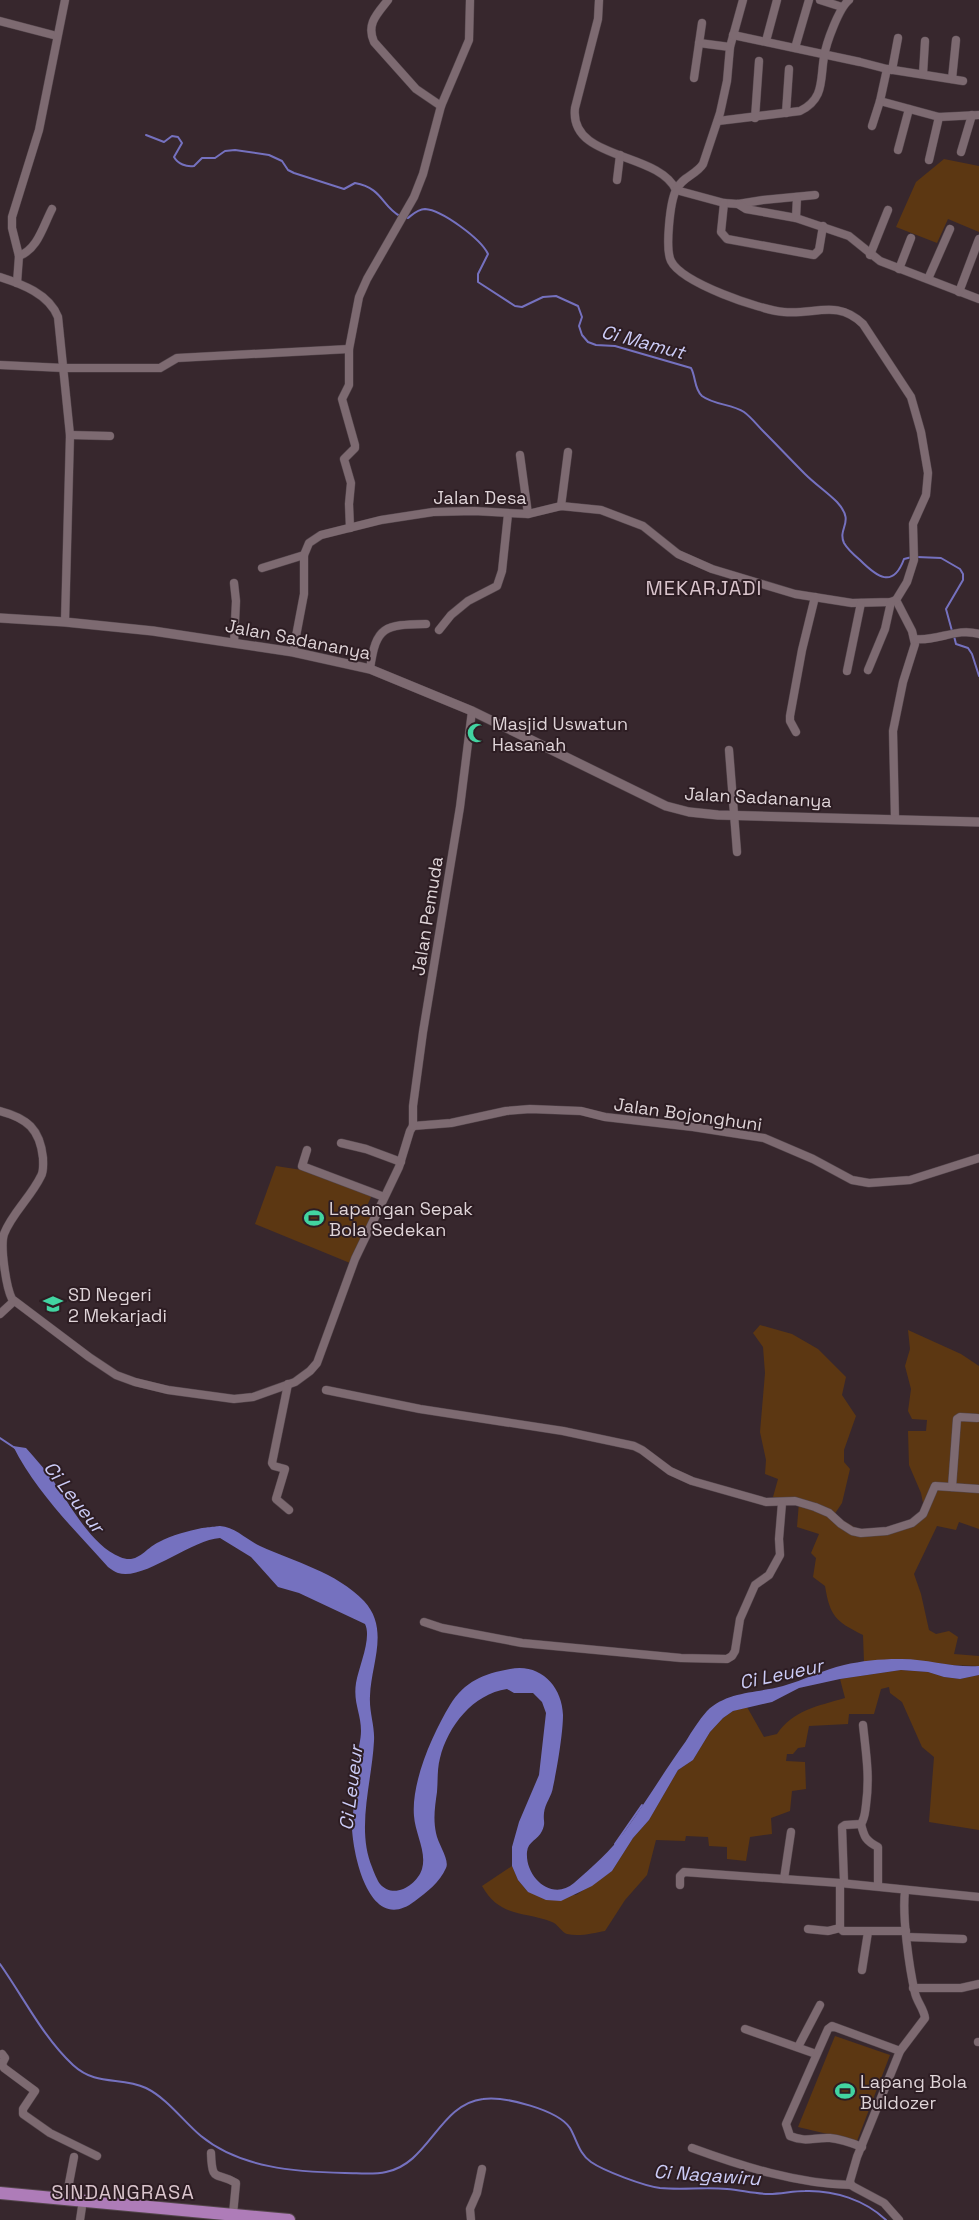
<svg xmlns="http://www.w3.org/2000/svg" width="979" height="2220" viewBox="0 0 979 2220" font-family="'Space Grotesk',sans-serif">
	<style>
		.green { fill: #5c3712 }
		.water { fill: #7571bf }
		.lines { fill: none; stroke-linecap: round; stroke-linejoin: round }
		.stream { stroke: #7571bf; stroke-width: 2 }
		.minor-casing { stroke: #54464c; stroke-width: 9 }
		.tertiary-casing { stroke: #54464c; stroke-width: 10 }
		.trunk-casing { stroke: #54464c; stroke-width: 14 }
		.minor { stroke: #7d6a71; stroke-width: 8 }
		.tertiary { stroke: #7d6a71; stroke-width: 9 }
		.trunk { stroke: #ae7cb8; stroke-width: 12 }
		.labels { text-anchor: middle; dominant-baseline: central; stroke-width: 4; stroke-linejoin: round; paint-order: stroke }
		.street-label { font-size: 18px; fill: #dfd4d8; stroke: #2d1d23 }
		.poi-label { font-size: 18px; fill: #dfd4d8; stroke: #2d1d23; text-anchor: start }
		.water-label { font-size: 19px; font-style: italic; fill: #ccccf7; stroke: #2d1d23 }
		.quarter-label { font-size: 20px; letter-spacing: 1px; fill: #d9c4cc; stroke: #2d1d23 }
	</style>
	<rect width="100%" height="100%" fill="#37272d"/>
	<g class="green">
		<path d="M944,159L979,166V232L948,219L937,243L896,227L916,182Z"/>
		<path d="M276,1166L321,1173L372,1195L366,1208L374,1212L350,1263L255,1224Z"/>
		<path d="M760,1325L792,1334L818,1349L846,1377L842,1395L856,1416L844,1450V1462L850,1469L842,1503L834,1515L868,1535L901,1529L925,1513L921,1493L909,1465L908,1431H926L927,1420L912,1419L908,1411L911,1389L905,1366L910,1349L908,1330L961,1354L979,1366V1529L959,1522L956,1530L937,1526L914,1574L921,1594L929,1630L936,1634L949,1631L958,1637L954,1654L979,1656V1666L952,1665L903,1659L864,1662L863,1635C835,1621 830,1616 825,1586L813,1577L816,1558L811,1553L819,1534L797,1527L799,1502L773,1497L778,1479L765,1474L766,1460L760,1432L765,1373L763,1347L753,1333Z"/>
		<path d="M901,1670L928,1672L944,1677L960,1679L979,1675V1830L929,1822L934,1757L922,1747L902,1702L890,1693L889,1687L881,1689L874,1714H849L848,1724L809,1726L805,1747L798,1748L793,1754H787L786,1761L805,1762L806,1789L792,1791L790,1811L771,1818L772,1834L750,1837L746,1861L727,1859V1847L709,1846L708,1837L686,1836L685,1841L656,1840L647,1875L625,1900L605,1931C594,1933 579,1937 567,1934C561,1932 558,1924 552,1922C524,1911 500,1918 482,1886L512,1866L518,1880L528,1892L576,1895L612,1871L633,1838L649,1820L678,1770L693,1760L710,1732L723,1718L733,1711L747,1707L764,1737L777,1734C793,1710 818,1706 845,1698L840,1679Z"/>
		<path d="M835,2036L890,2055L857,2141L798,2127Z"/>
	</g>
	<path class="water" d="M13,1446L26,1448C34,1457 42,1466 50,1476C68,1501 90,1545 120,1557C138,1565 145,1548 159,1542C172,1535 188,1531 202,1528C203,1528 219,1526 220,1526C235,1527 247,1540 260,1546C295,1562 336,1572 364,1601C390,1629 371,1664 370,1696C369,1712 375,1726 374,1741C372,1782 356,1828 372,1867C373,1870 378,1882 380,1884C394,1900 417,1885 422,1869C427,1852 415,1833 414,1816C411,1782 433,1733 450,1705C465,1681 483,1674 510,1669C540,1663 562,1686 563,1715C563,1733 557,1769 553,1787C552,1796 545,1803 544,1813C543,1822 546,1822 542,1831C538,1840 528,1841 527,1852C525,1877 552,1902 574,1883C592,1867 611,1851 625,1831C646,1802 665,1770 686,1741C692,1731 699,1720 707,1711C727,1691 758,1693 783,1686C804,1680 823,1670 844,1665C861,1661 880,1659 898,1659C925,1658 952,1668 979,1666V1675L960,1679L944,1677L928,1672L901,1670L840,1679L799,1688L772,1702L733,1711L723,1718L710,1732L693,1760L678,1770L649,1820L633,1838L612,1871L592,1886L561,1901L546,1900L528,1892L518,1880L512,1866V1847L519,1822L539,1775L546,1713L542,1702L533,1693H514L507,1689C473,1694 448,1726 440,1758C437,1769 438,1781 437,1792C435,1806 433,1819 436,1833C438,1844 450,1860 446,1868C440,1882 427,1892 415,1901C371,1935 354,1860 352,1829C352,1819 354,1809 354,1799C355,1785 356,1771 357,1757C358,1749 361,1740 361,1731C361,1713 353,1703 356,1683C359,1666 372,1638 365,1624L299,1593L278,1587L251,1557L220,1538C190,1540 144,1581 118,1573C115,1572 111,1569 108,1567C74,1529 36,1492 13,1446Z"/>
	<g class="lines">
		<g class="stream">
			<path d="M146,135L164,142L172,136L178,137L182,143L174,157C178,164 186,167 194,166L202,158H215L225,151L235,150L269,155L282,161L288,170L294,173L344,189L355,183C383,188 382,207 400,216"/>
			<path d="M404,217L408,218C413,214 418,209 425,209C442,210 481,239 488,254L478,274V282L515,306L522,307L543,297L556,296L578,306L582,317L579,326L582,335L588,342L596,345L615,346L691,368C696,377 694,389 702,396C714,405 732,404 744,412C751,417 757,425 763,431C777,445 791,460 805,474C815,484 827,492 837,502C856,523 837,527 844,543C848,550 854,555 860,560C877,577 893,589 904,559L912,557"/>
			<path d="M917,557L941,558L960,569L963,574V580L946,609L952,631"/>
			<path d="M954,636L956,644L968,648L972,654L979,676"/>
			<path d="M0,1438L15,1448"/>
			<path d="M615,1844L642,1805"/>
			<path d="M0,1964C24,1998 43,2037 73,2065C97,2087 120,2076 146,2088C168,2099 183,2121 201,2136C240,2168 296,2172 345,2173C358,2173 373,2175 386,2172C429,2164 439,2104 483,2099C505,2096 558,2110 570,2128C577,2140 579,2154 591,2162C604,2171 644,2186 660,2188C682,2190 705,2187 727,2189C741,2190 754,2194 769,2194C781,2194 793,2191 805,2191C834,2190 865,2200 886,2220"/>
		</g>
		<defs>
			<g id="minor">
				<path d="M388,0C377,14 366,24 374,42L416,89L441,106"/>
				<path d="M599,0L598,19L575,108C569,161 658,151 676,190L724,203L738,204L763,200L815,195"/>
				<path d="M743,0L730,47L727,81L720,113L703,164C696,175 682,177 676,190C670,202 665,249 671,261C682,283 760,310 784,312C815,315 837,299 863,324L911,397L921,432L928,473L926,495L913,524L914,560L907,582L896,600L912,631L915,644L903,682L893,731L895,819"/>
				<path d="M820,0L842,7"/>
				<path d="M0,21L57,36"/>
				<path d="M733,35L860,62L887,69L963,81"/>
				<path d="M766,41L777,0"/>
				<path d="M699,43L730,47"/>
				<path d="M795,48L809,0"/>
				<path d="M887,69L880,101L939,117L979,115"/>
				<path d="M892,70L898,38"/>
				<path d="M923,74L925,41"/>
				<path d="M694,78L702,23"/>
				<path d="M952,79L956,40"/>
				<path d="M786,113L789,69"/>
				<path d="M755,118L759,61"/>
				<path d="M718,121L800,111C825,99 820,79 824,57C826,43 839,8 849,0"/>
				<path d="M872,126L880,101"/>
				<path d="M898,150L909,109"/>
				<path d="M961,152L972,115"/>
				<path d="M929,160L939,117"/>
				<path d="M617,180L620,155"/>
				<path d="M724,203L721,232L727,239L814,255L819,250L823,226"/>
				<path d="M738,204L746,209L796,218L849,236L880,261L979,299"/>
				<path d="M796,218L797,197"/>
				<path d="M870,255L888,210"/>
				<path d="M19,256C38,249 43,226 52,209"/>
				<path d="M899,269L911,238"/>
				<path d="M0,277C22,284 49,294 58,317L70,435L65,622"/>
				<path d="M928,279L950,229"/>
				<path d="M17,283L19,256L12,228V217L39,130L65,0"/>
				<path d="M959,292L979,239"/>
				<path d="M0,365L64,368H160L177,358L349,349"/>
				<path d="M70,435L110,436"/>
				<path d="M520,455L528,514"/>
				<path d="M561,506L568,452"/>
				<path d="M350,528L349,504L351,483L344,459L355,448V445L342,399L349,385V349L359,297L367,279L414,197L423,174L441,106L469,40L470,0"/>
				<path d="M262,568L304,555"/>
				<path d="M439,630L451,615L468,601L497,586L502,571L508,514"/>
				<path d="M915,639C937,642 957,627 979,634"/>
				<path d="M234,643L236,601L234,583"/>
				<path d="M293,652L304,594V555L309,543L321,535L381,520L433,512L474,511L528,514L561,506L601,510L643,526L678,554L712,569L795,594L852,603L891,602L896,600"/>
				<path d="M370,669C376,625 385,625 426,624"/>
				<path d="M868,670L885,629L891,602"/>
				<path d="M847,671L861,603"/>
				<path d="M796,732L790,721V716L802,650L815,597"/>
				<path d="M729,750L737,852"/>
				<path d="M0,1111C27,1118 40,1129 43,1158C43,1164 44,1171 41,1176C31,1197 12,1213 4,1234C0,1246 6,1287 12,1299L89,1357L116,1375L135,1382L168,1390L234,1399L253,1397L295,1382L310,1371L317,1363L355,1259L399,1167L410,1131L413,1126"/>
				<path d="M413,1126L451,1123L506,1111L530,1109L581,1111L605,1117L693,1127L764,1138L813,1159L852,1180L869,1183L910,1180L979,1158"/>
				<path d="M413,1126V1106L423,1032L460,807L472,711"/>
				<path d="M341,1143L366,1149L401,1162"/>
				<path d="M307,1150L302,1166L384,1197"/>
				<path d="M0,1314L14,1301"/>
				<path d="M288,1384L272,1463L274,1466L285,1469L276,1499L289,1510"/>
				<path d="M326,1390L420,1409L563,1431L634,1446L642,1450L670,1471L692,1481L766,1502L795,1501L815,1507L829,1513L841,1524L852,1531L861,1533L887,1531L912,1523L923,1514L935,1486L979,1489"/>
				<path d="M952,1487L957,1419L960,1417L977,1418"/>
				<path d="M424,1622L442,1628L522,1643L681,1658L727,1659L732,1656L735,1651L740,1619L755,1585L769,1575L780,1555L779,1539L782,1503"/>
				<path d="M861,1824C864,1837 866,1841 878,1847V1886"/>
				<path d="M784,1879L791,1832"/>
				<path d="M844,1882L842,1827L845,1825L861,1824C865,1818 865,1812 866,1805C870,1776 866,1754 863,1725"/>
				<path d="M840,1883L979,1897"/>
				<path d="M680,1885V1876L684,1872L840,1883V1928L843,1931H906"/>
				<path d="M808,1929L828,1931L840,1928"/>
				<path d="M907,1937L963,1939"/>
				<path d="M862,1970L868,1932"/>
				<path d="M913,1988H961L979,1984"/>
				<path d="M745,2029L816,2054"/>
				<path d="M978,2042H979"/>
				<path d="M798,2047L820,2005"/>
				<path d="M2,2054L5,2058L2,2064L4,2068L35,2091L23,2109V2114L50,2133L97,2156"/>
				<path d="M862,2147C852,2143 841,2139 830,2138C814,2137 807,2143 790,2136L786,2124L828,2029L832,2026L900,2051"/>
				<path d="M692,2148C741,2166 798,2184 851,2185"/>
				<path d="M211,2153C212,2184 216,2171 236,2183L233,2214"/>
				<path d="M66,2199L74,2157"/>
				<path d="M80,2220L83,2200"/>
				<path d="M471,2220L470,2209L477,2193L482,2169"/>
				<path d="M899,2220L884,2203L854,2187L851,2185L850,2181L857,2157L900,2051L925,2018C924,2009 917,2002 915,1993C909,1967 902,1916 905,1891"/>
			</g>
			<path id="tertiary" d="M0,618L65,622L153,631L293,652L370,669L472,711L666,806L689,812L718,815L979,822"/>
			<path id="trunk" d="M0,2193L289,2220"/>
		</defs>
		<use href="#minor" class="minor-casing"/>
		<use href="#tertiary" class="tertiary-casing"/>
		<use href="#trunk" class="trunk-casing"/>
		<use href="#minor" class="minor"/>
		<use href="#tertiary" class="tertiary"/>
		<use href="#trunk" class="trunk"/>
	</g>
	<defs>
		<symbol id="mosque-bare" viewBox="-9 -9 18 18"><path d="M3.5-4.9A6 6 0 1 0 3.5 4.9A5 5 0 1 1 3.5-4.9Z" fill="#42d4a1" stroke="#2d1d23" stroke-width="2.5" paint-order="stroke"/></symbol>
		<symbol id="stadium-bare" viewBox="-9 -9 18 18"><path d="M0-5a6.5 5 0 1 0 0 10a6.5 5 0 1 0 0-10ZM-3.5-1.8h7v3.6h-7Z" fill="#42d4a1" stroke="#2d1d23" stroke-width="2.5" paint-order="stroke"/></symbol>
		<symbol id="school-bare" viewBox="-9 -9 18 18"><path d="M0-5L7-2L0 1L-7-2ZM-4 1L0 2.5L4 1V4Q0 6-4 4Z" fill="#42d4a1" stroke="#2d1d23" stroke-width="2.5" paint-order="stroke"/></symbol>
	</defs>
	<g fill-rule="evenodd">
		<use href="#mosque-bare" x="463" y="719" width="28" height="28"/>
		<use href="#stadium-bare" x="300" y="1204" width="28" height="28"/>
		<use href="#school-bare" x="39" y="1290" width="28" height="28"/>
		<use href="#stadium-bare" x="831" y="2077" width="28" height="28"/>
	</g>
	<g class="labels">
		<g class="street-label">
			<text x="480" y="497">Jalan Desa</text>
			<text transform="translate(298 639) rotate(11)">Jalan Sadananya</text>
			<text transform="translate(758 797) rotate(3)">Jalan Sadananya</text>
			<text transform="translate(427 916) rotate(-81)">Jalan Pemuda</text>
			<text transform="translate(688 1114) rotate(8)">Jalan Bojonghuni</text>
		</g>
		<g class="poi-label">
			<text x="492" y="723">Masjid Uswatun<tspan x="492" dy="21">Hasanah</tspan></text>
			<text x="329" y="1208">Lapangan Sepak<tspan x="329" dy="21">Bola Sedekan</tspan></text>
			<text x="68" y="1294">SD Negeri<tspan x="68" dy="21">2 Mekarjadi</tspan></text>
			<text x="860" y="2081">Lapang Bola<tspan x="860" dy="21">Buldozer</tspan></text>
		</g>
		<g class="water-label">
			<text transform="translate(643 342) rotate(15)">Ci Mamut</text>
			<text transform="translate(74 1497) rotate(52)">Ci Leueur</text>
			<text transform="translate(781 1674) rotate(-12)">Ci Leueur</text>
			<text transform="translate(351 1788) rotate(-83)">Ci Leueur</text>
			<text transform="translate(707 2175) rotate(4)">Ci Nagawiru</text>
		</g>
		<g class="quarter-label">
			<text x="704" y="588">MEKARJADI</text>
			<text x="123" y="2192">SINDANGRASA</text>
		</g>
	</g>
</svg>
